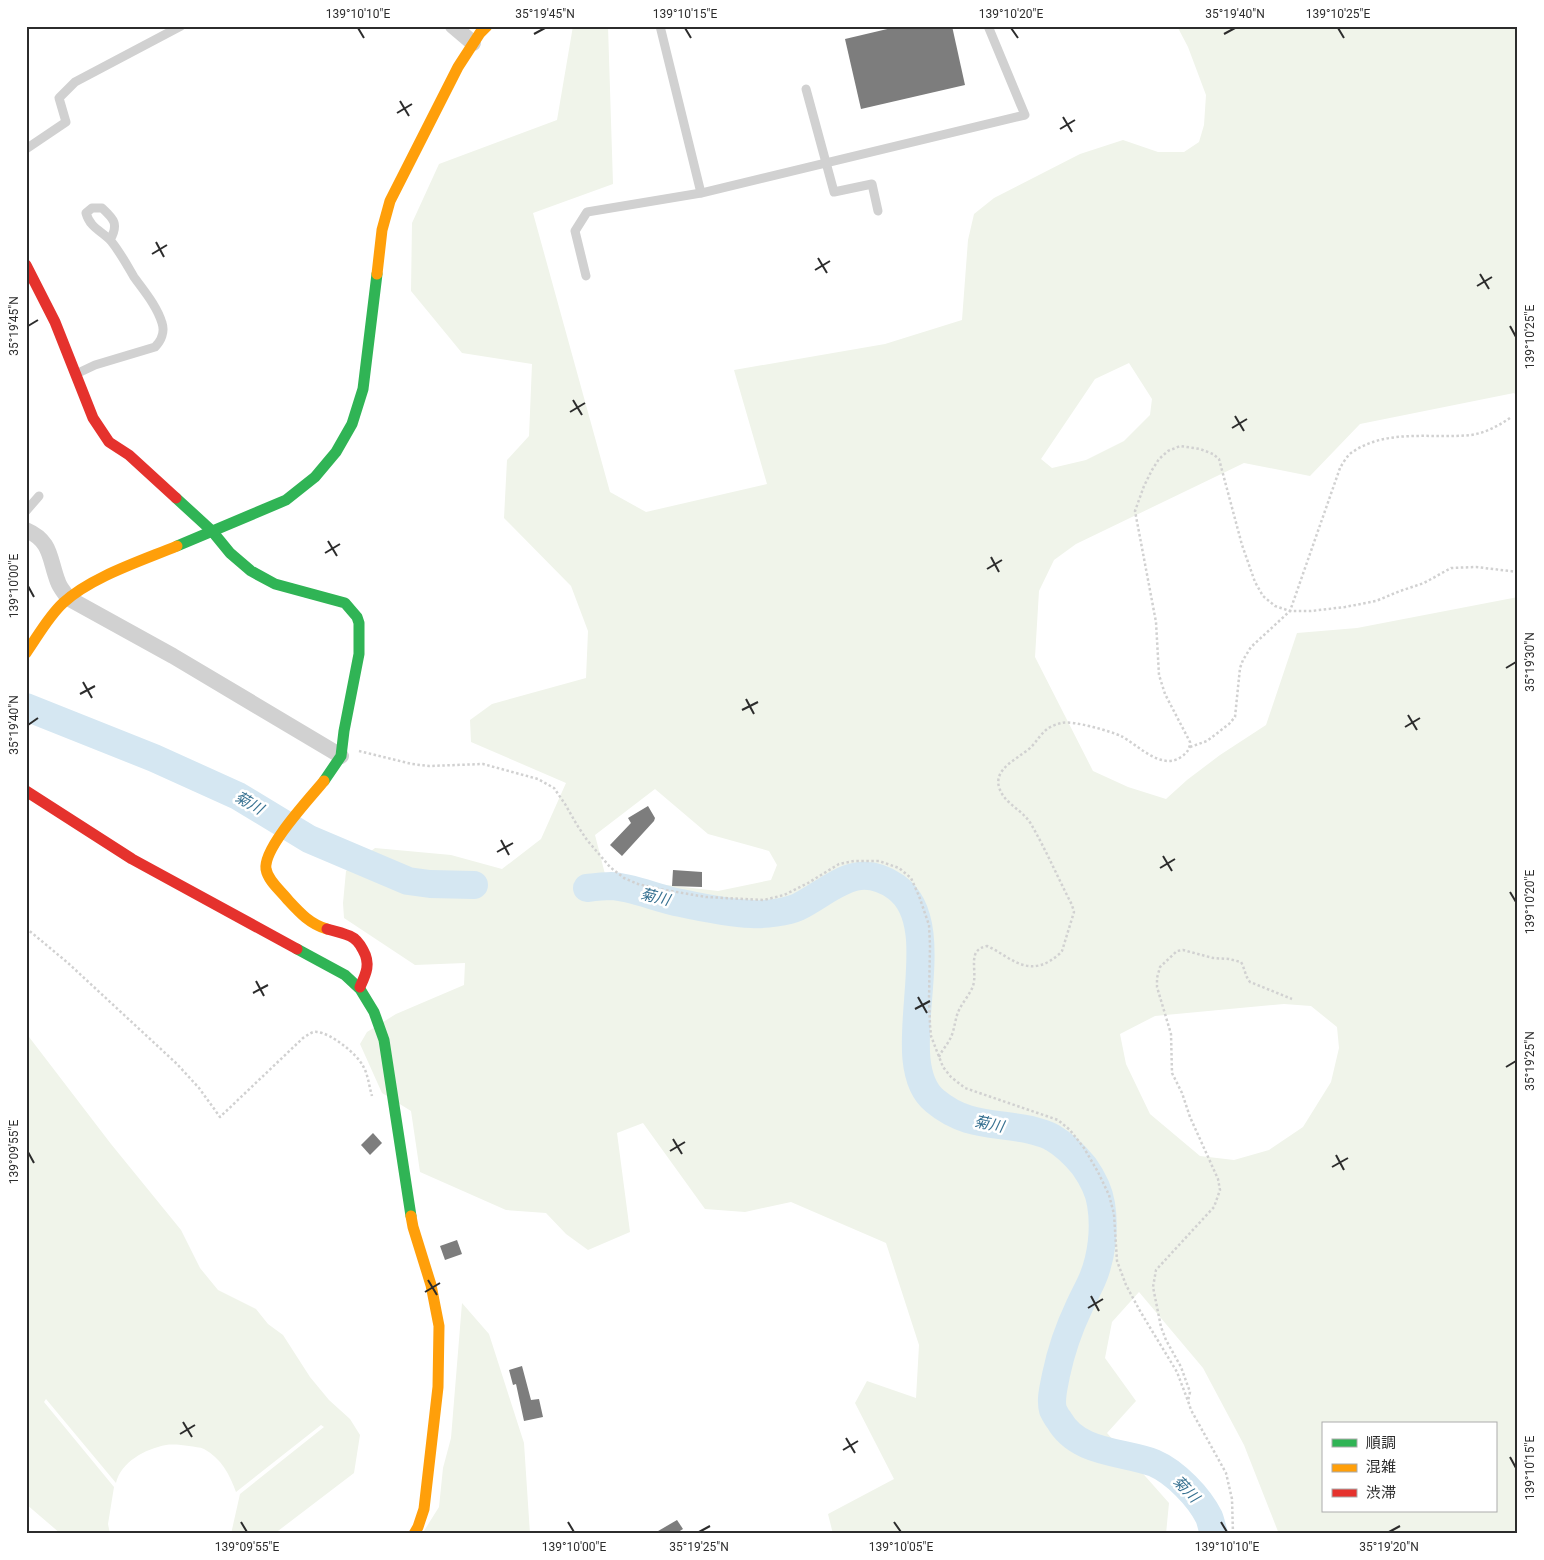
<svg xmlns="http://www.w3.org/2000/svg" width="1544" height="1560" viewBox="0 0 1544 1560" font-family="Roboto,'Noto Sans JP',sans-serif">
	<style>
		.green { fill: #f0f4ea; fill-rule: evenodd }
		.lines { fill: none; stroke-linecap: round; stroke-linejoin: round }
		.river { stroke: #d5e7f2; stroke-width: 28 }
		.building { fill: #7d7d7d }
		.path { stroke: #d1d1d1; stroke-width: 2.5; stroke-dasharray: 2.5 2.5; stroke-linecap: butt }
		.lane { stroke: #d1d1d1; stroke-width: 9 }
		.street { stroke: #d1d1d1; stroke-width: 16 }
		.fast { stroke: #30b455; stroke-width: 11 }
		.slow { stroke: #ff9f0a; stroke-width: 11 }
		.jam { stroke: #e5322d; stroke-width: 11 }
		.ticks { fill: none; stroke: #2c2c2c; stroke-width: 2 }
		.labels { text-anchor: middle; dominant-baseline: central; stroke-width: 5; stroke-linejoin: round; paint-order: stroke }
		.water-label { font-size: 15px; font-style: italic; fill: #377191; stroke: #fff }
		.neatline { fill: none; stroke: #2c2c2c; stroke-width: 2 }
		.ticks-label { font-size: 12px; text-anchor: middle; fill: #2c2c2c }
	</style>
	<rect width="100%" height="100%" fill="#fff"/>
	<g class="green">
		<path d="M573,26H608L613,184L533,213L610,492L646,512L767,484L734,370L885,344L962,320L968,240L974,214L994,198L1080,154L1123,140L1158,152H1184L1199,142L1204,125L1206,95L1188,47L1177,26H1518V397L1514,393L1360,424L1310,476L1244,463L1076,544L1054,560L1039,591L1035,657L1093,771L1128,787L1166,799L1187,780L1220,755L1266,725L1297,633L1357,628L1518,597V1534H1279L1244,1445L1203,1368L1139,1292L1112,1322L1105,1358L1136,1401L1107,1433L1169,1503L1166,1534H833L828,1514L894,1479L855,1403L867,1381L916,1398L919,1345L886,1243L791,1202L745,1212L705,1209L643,1123L617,1133L630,1232L588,1250L566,1234L546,1213L506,1210L420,1172L411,1111L382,1093L360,1044L367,1032L396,1014L464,985L465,963L415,965L344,918L343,903L346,871L375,848L451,855L502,869L541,839L566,783L471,742L470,720L492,704L586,678L588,631L571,586L504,518L507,460L529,436L532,364L462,353L411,291L412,223L439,164L557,120ZM1129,363L1152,399L1150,415L1124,441L1086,460L1052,468L1041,459L1095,379ZM655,789L708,834L769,851L777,865L771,880L718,891L606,878L595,835ZM1284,1004L1311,1006L1337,1027L1339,1048L1331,1082L1303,1127L1269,1150L1234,1160L1200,1156L1150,1114L1126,1064L1120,1034L1155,1016ZM1323,1424H1495V1511H1323Z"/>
		<path d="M26,1033L111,1144L181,1230L200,1268L218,1290L256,1309L268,1324L283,1335L310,1377L329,1400L350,1419L360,1435L354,1473L274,1534H231L240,1494L324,1427L321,1425L236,1492C230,1475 221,1458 204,1449C200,1447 194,1447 189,1446C182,1445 173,1444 166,1445C145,1449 121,1462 116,1483L46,1399L44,1402L114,1487L108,1524L110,1534H61L26,1504Z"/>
		<path d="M462,1303L489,1334L524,1443L530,1534H422L439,1507L443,1468L451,1438Z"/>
	</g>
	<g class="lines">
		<g class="river">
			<path d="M26,707L154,758L238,796L309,839L408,881L430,884L474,885"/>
			<path d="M587,888C595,887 603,886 611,886C633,887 658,899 681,903C704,908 728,913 752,914C764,915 787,912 798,907C832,890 856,859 896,887C953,928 886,1061 935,1101C966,1127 994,1122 1031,1130C1038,1132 1047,1134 1053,1138C1065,1145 1075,1155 1084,1166C1091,1176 1099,1191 1101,1204C1105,1228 1102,1257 1092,1280C1088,1289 1083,1298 1079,1307C1069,1328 1061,1351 1056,1375C1054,1386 1050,1399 1053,1410C1054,1412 1058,1419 1059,1420C1078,1454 1122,1451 1154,1463C1175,1472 1199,1497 1209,1517C1211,1522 1212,1528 1214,1534"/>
		</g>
	</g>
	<g class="building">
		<path d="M900,26H952L965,85L861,109L845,39Z"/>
		<path d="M648,806L655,818L654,821L622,856L610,845L631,823L628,818Z"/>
		<path d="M673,870L702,872V887L672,886Z"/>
		<path d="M373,1133L382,1143L370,1155L361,1145Z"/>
		<path d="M457,1240L462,1254L445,1260L440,1246Z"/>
		<path d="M522,1366L531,1400L539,1399L543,1417L524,1421L516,1384L513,1385L509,1370Z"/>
		<path d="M677,1520L683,1529L675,1534H653Z"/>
	</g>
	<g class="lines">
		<g class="path">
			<path d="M1190,747L1207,741L1229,724L1235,717L1240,668L1243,660L1251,647L1290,611L1340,468C1343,463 1347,456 1351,453C1386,428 1432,439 1471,435C1485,433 1498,426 1510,418"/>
			<path d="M359,751L412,764L429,766L483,764L538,779L554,788L565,804L577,825L587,840L610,867L624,878L638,884L659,889L706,897L764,900L784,895L808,883L839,864L854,861H879L899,868L911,878L919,896L929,925L930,945L929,1000L930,1025L931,1036L943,1067L951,1077L965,1088L1058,1120L1070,1130L1084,1148L1098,1172L1109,1195L1114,1214L1117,1261L1126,1285L1140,1311L1177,1372L1188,1401"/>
			<path d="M26,928L68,963L177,1064L199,1088L220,1117L303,1038C308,1035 312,1031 317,1032C331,1033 357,1054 363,1066C368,1074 369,1086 372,1096"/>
			<path d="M939,1057C942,1050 948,1044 951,1037C955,1028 955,1018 959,1010C963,1002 970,994 973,986C978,970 966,950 987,946C1008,955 1024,976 1050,961C1054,958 1059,955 1062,951L1074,912L1072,905C1058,878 1046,850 1031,824C1022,809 1004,804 999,787C995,773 1008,764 1018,757C1023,753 1029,750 1033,745C1042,734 1046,726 1062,723C1072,720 1110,731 1121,736C1137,744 1161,771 1181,757C1187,753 1190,749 1190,742L1165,694L1159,675L1156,622L1135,511L1144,486L1152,470L1159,459L1168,451L1180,446L1200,449L1213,454L1219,459L1242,545L1255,582L1263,596L1275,606L1290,611H1311L1345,607L1376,601L1400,591L1424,583L1451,568L1476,567L1518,572"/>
			<path d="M1233,1534L1232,1499L1226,1473L1191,1410L1188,1401L1190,1392L1181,1367L1166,1340L1161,1327L1153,1287L1156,1270L1214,1207L1220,1190L1218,1179L1190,1117L1182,1093L1172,1073L1171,1034L1157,987V978L1160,967L1177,951L1183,950L1213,958L1229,959L1241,962C1245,969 1245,976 1250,982L1292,999"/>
		</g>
		<g class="lane">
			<path d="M660,26L701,193"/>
			<path d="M806,89L834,192L872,184L878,211"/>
			<path d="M26,149L66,122L59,98L75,82L181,26"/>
			<path d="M586,276L575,231L587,212L701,193L1025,115L988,26"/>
			<path d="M76,374L95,365L155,347C161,341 165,332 162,323C157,306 144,291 134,277C127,265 120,252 111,241C102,231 90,228 86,213L92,208H102C114,219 119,224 110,240"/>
			<path d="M26,511L39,496"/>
		</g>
		<g class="street">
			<path d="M453,26L473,43"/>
			<path d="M26,530C52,541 49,559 58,582C60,588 65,593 68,598L173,656L341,756"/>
		</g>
		<g class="fast">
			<path d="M176,498L212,531L230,553L251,571L275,584L345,603L357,617L359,623V654L344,731L341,756L324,781"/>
			<path d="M177,546L286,500L315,477L336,452L352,424L363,389L377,274"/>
			<path d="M297,949L345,975L360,989L374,1012L384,1040L411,1216"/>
		</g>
		<g class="slow">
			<path d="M377,274L382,230L390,201L458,67L480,33L487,26"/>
			<path d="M26,653C38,636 48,617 63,603C91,577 141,561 177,546"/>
			<path d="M324,781C310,798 263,848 266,869C268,881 281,891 288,900C300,913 310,924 327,929"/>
			<path d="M411,1216L413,1227L431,1285L439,1326L438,1387L424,1509L418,1527L414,1534"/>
		</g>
		<g class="jam">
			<path d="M26,265L55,322L93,418L109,442L129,455L176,498"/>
			<path d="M26,791L132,859L297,949"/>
			<path d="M327,929C335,931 343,933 350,936C357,939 360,944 363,950C371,964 366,974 360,987"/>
		</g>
	</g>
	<path class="ticks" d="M358,28L364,38M685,28L691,38M1011,28L1018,38M1338,28L1344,38M534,34L545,28M1224,34L1235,28M400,101L409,116M397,113L412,104M1063,117L1072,132M1060,129L1075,120M156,242L164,257M152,254L167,245M818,258L827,273M815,270L830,261M1480,274L1489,289M1477,286L1492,277M28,326L38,320M1510,326L1516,337M573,400L582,415M570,412L585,403M1235,416L1244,431M1232,428L1247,419M328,541L337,556M325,553L340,544M991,557L999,572M987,569L1002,560M28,586L34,597M1506,668L1516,662M83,682L92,698M80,694L95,686M746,699L754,714M742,710L758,702M1408,715L1417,730M28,725L38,718M1405,727L1420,718M501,840L509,855M497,852L513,843M1163,856L1172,871M1160,868L1175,859M1510,892L1516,902M256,981L264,996M253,993L268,985M918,997L927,1013M915,1009L930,1001M1506,1067L1516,1061M673,1139L682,1154M670,1151L685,1142M28,1152L34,1163M1336,1155L1344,1170M1332,1167L1348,1158M428,1280L437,1295M425,1292L440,1283M1091,1296L1099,1311M1088,1308L1103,1299M183,1422L192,1437M180,1434L195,1425M846,1438L855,1453M843,1450L858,1441M1510,1457L1516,1468M241,1522L247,1532M568,1522L574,1532M894,1522L901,1532M1221,1522L1227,1532M699,1532L710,1526M1389,1532L1400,1526"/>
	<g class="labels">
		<g class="water-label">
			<text transform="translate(249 803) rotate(30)">菊川</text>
			<text transform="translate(655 897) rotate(14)">菊川</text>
			<text transform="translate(989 1124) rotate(11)">菊川</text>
			<text transform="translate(1186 1489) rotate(46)">菊川</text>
		</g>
	</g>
	<rect width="1544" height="1560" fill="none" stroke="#ffffff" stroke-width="55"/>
	<rect x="1322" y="1422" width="175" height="90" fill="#ffffff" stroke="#ababab"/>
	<rect x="1332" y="1439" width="25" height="8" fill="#30b455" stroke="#ababab"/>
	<text x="1366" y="1448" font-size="15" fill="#2c2c2c">順調</text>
	<rect x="1332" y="1464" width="25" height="8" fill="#ff9f0a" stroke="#ababab"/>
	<text x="1366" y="1472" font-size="15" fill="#2c2c2c">混雑</text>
	<rect x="1332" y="1489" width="25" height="8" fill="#e5322d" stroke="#ababab"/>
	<text x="1366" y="1498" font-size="15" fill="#2c2c2c">渋滞</text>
	<rect x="28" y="28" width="1488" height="1504" class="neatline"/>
	<g class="ticks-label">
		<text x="358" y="18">139°10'10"E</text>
		<text x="545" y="18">35°19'45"N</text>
		<text x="685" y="18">139°10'15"E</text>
		<text x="1011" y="18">139°10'20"E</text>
		<text x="1235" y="18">35°19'40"N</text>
		<text x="1338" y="18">139°10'25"E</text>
		<text transform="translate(14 326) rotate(-90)" y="4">35°19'45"N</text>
		<text transform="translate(1530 337) rotate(-90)" y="4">139°10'25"E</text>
		<text transform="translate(14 586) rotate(-90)" y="4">139°10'00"E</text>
		<text transform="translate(1530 662) rotate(-90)" y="4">35°19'30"N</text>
		<text transform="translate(14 725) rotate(-90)" y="4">35°19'40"N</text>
		<text transform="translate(1530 902) rotate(-90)" y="4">139°10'20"E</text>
		<text transform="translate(1530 1061) rotate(-90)" y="4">35°19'25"N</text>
		<text transform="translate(14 1152) rotate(-90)" y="4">139°09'55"E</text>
		<text transform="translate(1530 1468) rotate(-90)" y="4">139°10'15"E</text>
		<text x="247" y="1551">139°09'55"E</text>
		<text x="574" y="1551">139°10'00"E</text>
		<text x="699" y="1551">35°19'25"N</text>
		<text x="901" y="1551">139°10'05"E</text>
		<text x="1227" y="1551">139°10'10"E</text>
		<text x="1389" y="1551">35°19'20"N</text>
	</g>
</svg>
